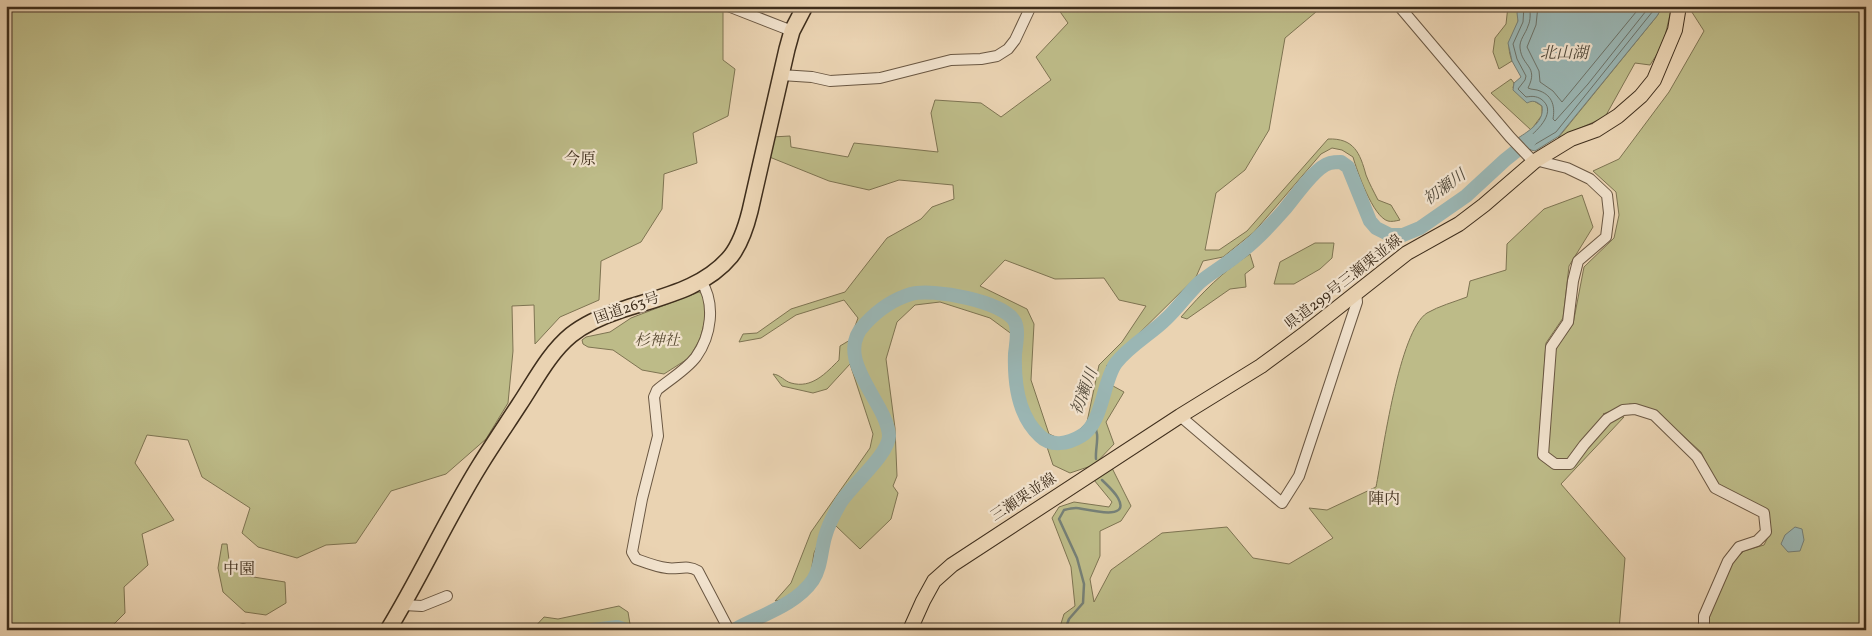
<svg xmlns="http://www.w3.org/2000/svg" width="1872" height="636" viewBox="0 0 1872 636" font-family="Vollkorn,'Noto Serif JP',serif">
	<style>
		.green { fill: #bdbb88; stroke: #7e7452; fill-rule: evenodd }
		.water { fill: #9ab6b4; stroke: #768077 }
		.lines { fill: none; stroke-linecap: round; stroke-linejoin: round }
		.shore { stroke: #6c7268; stroke-width: 1 }
		.stream { stroke: #768077; stroke-width: 2.5 }
		.river { stroke: #9ab6b4; stroke-width: 14 }
		.minor-casing { stroke: #6a5742; stroke-width: 12 }
		.major-casing { stroke: #3f2e1c; stroke-width: 16 }
		.highway-casing { stroke: #3f2e1c; stroke-width: 18 }
		.minor { stroke: #f1e2cd; stroke-width: 10 }
		.major { stroke: #ead3b2; stroke-width: 14 }
		.highway { stroke: #ead3b2; stroke-width: 15 }
		.labels { text-anchor: middle; dominant-baseline: central; stroke-width: 4.5; stroke-linejoin: round; paint-order: stroke }
		.street-label { font-size: 15px; fill: #3f2e1c; stroke: #f1e2cd }
		.park-label { font-size: 15px; font-style: italic; fill: #584a32; stroke: #f1e2cd }
		.water-label { font-size: 16px; font-style: italic; fill: #51493a; stroke: #f1e2cd }
		.neighbourhood-label { font-size: 16px; fill: #3f2e1c; stroke: #f1e2cd }
	</style>
	<rect width="100%" height="100%" fill="#ead3b2"/>
	<filter id="stains"><feTurbulence type="fractalNoise" baseFrequency=".004" numOctaves="4"/><feColorMatrix values="0 0 0 0 .2 0 0 0 0 .09 0 0 0 0 .02 0 0 0 .5 -.17"/></filter>
	<radialGradient id="worn" r=".72"><stop offset=".6" stop-color="#630" stop-opacity="0"/><stop offset="1" stop-color="#630" stop-opacity=".3"/></radialGradient>
	<g class="green">
		<path d="M6,6H714L723,10V60L735,69L728,116L693,133L697,163L664,174L662,209L641,242L601,261L599,300L560,317L535,344L534,305L512,306L513,351L508,403L486,439L446,474L391,491L356,543L326,545L297,558L258,547L242,533L250,508L202,477L188,440L147,435L135,463L174,520L142,534L148,565L124,587L125,613L111,627V630H6Z"/>
		<path d="M1056,6H1159L1160,8L1162,6H1323L1285,38L1269,130L1245,170L1216,193L1205,250H1219L1247,231L1328,139C1354,138 1360,153 1366,175C1369,183 1374,192 1378,200L1391,205L1400,220C1396,221 1391,222 1388,221C1373,217 1357,171 1353,157L1342,150L1332,148L1321,154L1254,232L1223,257L1203,261L1196,277L1107,365L1104,381L1124,392L1106,422L1114,444L1094,465L1070,473L1053,465L1046,444L1017,405L1013,357V335L990,318L940,302L915,305L897,322L886,359L895,428L897,476L893,486L898,493L891,519L860,549L836,526L827,523L814,553L810,579L790,598L775,601L791,583L811,532L870,448L873,434L850,364L827,389L813,393L782,386L773,374C781,375 784,381 791,383C812,389 826,373 839,360L840,346L850,340L858,318L844,300L796,315L761,338L739,342L743,334L757,333L791,309L845,292L887,238L921,219L932,207L954,199L953,185L899,180L869,190L829,181L767,156L772,137L790,136L791,147L848,157L854,143L938,152L931,113L935,100L981,103L1001,117L1051,80L1036,57L1068,23ZM1005,260L1055,279L1104,278L1119,300L1146,306L1122,342L1099,365L1087,422L1075,434L1058,438L1049,434L1031,380L1034,324L1027,309L980,286Z"/>
		<path d="M1508,6H1519C1518,12 1519,17 1518,22C1512,40 1505,41 1512,61L1499,69L1493,52L1495,38L1506,24Z"/>
		<path d="M1663,6H1672L1671,10L1663,45L1650,65L1635,63L1605,117L1558,138L1657,16Z"/>
		<path d="M1688,6H1866V630H1708L1706,619L1732,563L1744,551L1764,545L1771,531L1767,511L1716,484L1701,452L1656,411L1630,404L1603,414L1624,417L1561,484L1625,558L1619,630H1059L1064,614L1075,606L1071,567L1052,518L1059,507L1074,502L1109,507L1112,502L1094,480L1111,466L1131,506L1121,521L1100,531V556L1090,579L1094,602L1111,570L1162,533L1227,527L1253,558L1289,564L1333,538L1309,508L1327,510L1376,487C1383,452 1399,331 1427,313C1439,306 1454,302 1467,297L1470,281L1506,270L1507,244L1544,209L1582,195L1593,227L1569,266L1563,318L1546,343L1542,399L1555,350L1573,324L1584,267L1614,238L1619,215L1616,192L1593,171L1619,159L1669,92L1704,31Z"/>
		<path d="M1511,79L1514,83L1513,88L1542,106V115L1531,130L1491,93Z"/>
		<path d="M1315,243H1334L1332,258L1320,269L1294,284H1274L1280,262Z"/>
		<path d="M1250,254L1254,267L1245,274L1246,287L1230,289L1187,319L1181,317C1202,293 1223,271 1250,254Z"/>
		<path d="M699,292L704,295L705,320L700,339L689,358L664,374L642,370L613,350L588,347L583,344L582,340L586,337L610,332L631,318Z"/>
		<path d="M222,544H227L229,560L247,576L285,582L286,603L266,615L245,612L223,592L218,568Z"/>
		<path d="M619,606L628,612L631,630H532L544,617L558,619Z"/>
	</g>
	<g class="water">
		<path d="M1519,6H1663L1657,16L1559,136L1535,151L1531,150L1518,138C1529,131 1545,121 1542,106C1536,101 1533,100 1527,103L1513,90L1514,83L1521,77L1512,61L1508,43L1518,21L1517,13Z"/>
		<path d="M1795,527L1802,529L1804,540L1800,551L1788,552L1781,544L1785,535Z"/>
	</g>
	<g class="lines">
		<g class="shore">
			<path d="M1524,6L1523,22L1513,44L1517,59L1526,76L1525,80L1518,89L1526,97C1532,96 1536,96 1541,99C1558,111 1538,130 1528,138V141L1534,145L1556,132L1657,6"/>
			<path d="M1530,6C1530,12 1531,20 1528,26C1526,33 1519,40 1520,48C1522,67 1539,66 1528,88C1532,90 1536,89 1540,91C1553,96 1555,107 1553,119L1555,121L1588,84L1650,6"/>
			<path d="M1538,6L1536,25L1527,47L1539,71L1540,82L1553,91L1562,102L1641,6"/>
		</g>
		<g class="stream">
			<path d="M1093,423C1101,435 1095,446 1096,459"/>
			<path d="M173,630C191,623 207,625 225,630"/>
			<path d="M1065,630L1069,619L1083,603L1084,584L1077,558L1059,519L1064,510C1068,509 1072,508 1076,508C1083,508 1132,523 1118,498C1114,491 1107,485 1102,480"/>
		</g>
		<g class="river">
			<path d="M593,630L617,627L626,630"/>
			<path d="M734,630C760,615 795,606 813,580C821,568 821,551 825,537C828,526 835,512 841,502C852,485 889,454 889,436C888,403 831,358 865,324C877,311 894,299 911,294C932,288 1004,301 1015,322C1019,331 1016,344 1015,354C1014,384 1018,416 1040,436C1051,447 1068,444 1081,436C1103,424 1103,380 1116,363C1130,345 1151,334 1166,319C1178,308 1188,293 1200,282C1211,273 1225,265 1236,256C1254,243 1270,226 1284,210C1295,197 1315,167 1330,163C1334,162 1338,162 1341,162L1348,167L1370,221L1376,228L1390,235H1403L1420,228L1466,196L1505,160L1530,140"/>
		</g>
		<defs>
			<g id="minor">
				<path d="M728,6L792,31"/>
				<path d="M1399,6L1510,137L1531,159L1567,168L1590,179L1607,195L1609,213L1606,237L1578,261L1573,281L1568,322L1551,347L1543,455L1555,464H1570L1584,445L1607,419L1623,410L1635,409L1654,415L1697,457L1715,488L1764,513L1766,532L1757,541L1739,547L1728,561L1704,616V630"/>
				<path d="M781,75L812,77L830,81L880,78L951,60L981,59L997,56L1008,49L1015,40L1031,6"/>
				<path d="M701,281C716,304 711,336 696,357C686,370 669,380 657,390L654,397L658,436L642,499L632,552L636,559C647,563 657,567 667,568C678,570 687,564 698,571L729,630"/>
				<path d="M1180,416L1282,503L1299,476L1357,302L1356,292"/>
				<path d="M404,605L422,606L447,596"/>
				<path d="M242,630L243,629"/>
			</g>
			<path id="major" d="M910,630L923,601L934,581L952,565L1180,416L1261,366L1303,335L1407,253L1459,224L1484,205L1535,161L1571,139L1596,130L1618,116L1641,96L1654,80L1675,30L1679,6"/>
			<path id="highway" d="M388,630C421,576 447,518 480,465C493,444 506,425 519,405C535,381 549,353 571,335C586,323 603,316 621,310C660,297 704,289 731,256C741,243 746,227 750,211L787,49L792,31L805,6"/>
		</defs>
		<use href="#minor" class="minor-casing"/>
		<use href="#major" class="major-casing"/>
		<use href="#highway" class="highway-casing"/>
		<use href="#minor" class="minor"/>
		<use href="#major" class="major"/>
		<use href="#highway" class="highway"/>
	</g>
	<g class="labels">
		<g class="street-label">
			<text transform="translate(1344 283) rotate(-38)">県道299号三瀬栗並線</text>
			<text transform="translate(627 309) rotate(-19)">国道263号</text>
			<text transform="translate(1024 498) rotate(-33)">三瀬栗並線</text>
		</g>
		<g class="park-label">
			<text x="657" y="341">杉神社</text>
		</g>
		<g class="water-label">
			<text x="1564" y="54">北山湖</text>
			<text transform="translate(1445 188) rotate(-36)">初瀬川</text>
			<text transform="translate(1085 392) rotate(-69)">初瀬川</text>
		</g>
		<g class="neighbourhood-label">
			<text x="580" y="160">今原</text>
			<text x="1384" y="500">陣内</text>
			<text x="239" y="570">中園</text>
		</g>
	</g>
	<rect width="1872" height="636" fill="none" stroke="#ead3b2" stroke-width="25"/>
	<rect x="8" y="8" width="1857" height="621" fill="none" stroke="#3f2e1c" stroke-width="2.5"/>
	<rect x="12" y="12" width="1847" height="611" fill="none" stroke="#3f2e1c"/>
	<rect width="100%" height="100%" filter="url(#stains)"/>
	<rect width="100%" height="100%" fill="url(#worn)"/>
</svg>
